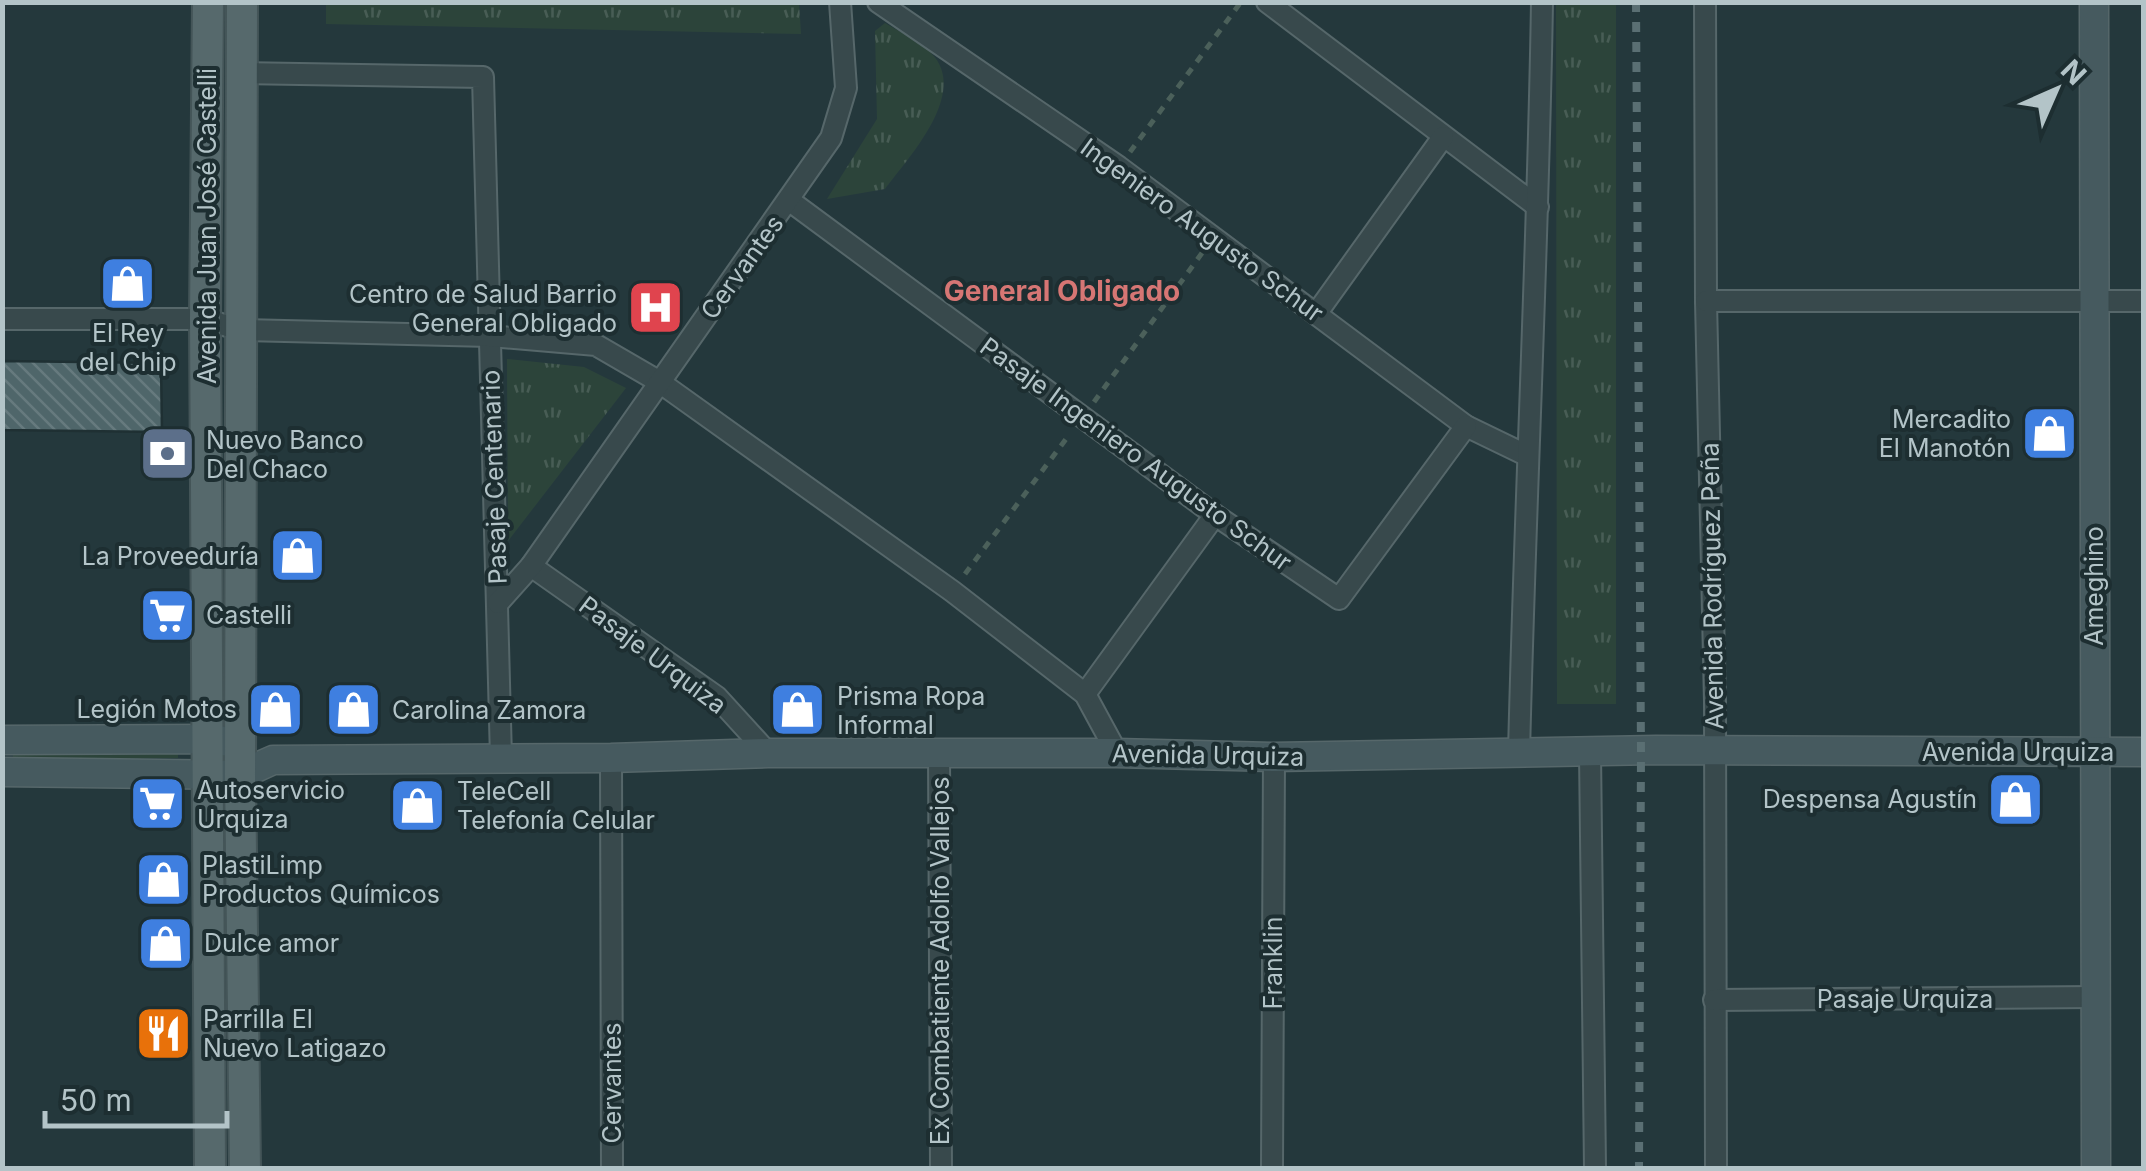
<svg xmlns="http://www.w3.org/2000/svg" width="2146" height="1171" viewBox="0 0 2146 1171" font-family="Inter,sans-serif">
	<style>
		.grass { fill: #2c443a }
		.park { fill: url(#park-tufts) }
		.building { fill: url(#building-back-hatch); stroke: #1f3033; stroke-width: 2.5 }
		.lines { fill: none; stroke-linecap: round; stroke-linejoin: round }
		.street-casing { stroke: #56676a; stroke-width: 24 }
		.secondary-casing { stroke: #56676a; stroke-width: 31 }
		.primary-casing { stroke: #445558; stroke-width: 34 }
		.path { stroke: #4b605a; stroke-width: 5; stroke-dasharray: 8 8; stroke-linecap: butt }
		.street { stroke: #38494c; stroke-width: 20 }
		.secondary { stroke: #465a5f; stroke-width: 28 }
		.primary { stroke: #56696c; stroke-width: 30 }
		.rail { stroke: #5a6f73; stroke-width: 8; stroke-dasharray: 10 10; stroke-linecap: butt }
		.labels { text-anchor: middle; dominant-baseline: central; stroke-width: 8; stroke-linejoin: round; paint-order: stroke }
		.street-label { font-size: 25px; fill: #b3c4c8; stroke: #1d2e31 }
		.poi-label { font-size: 25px; fill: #b3c4c8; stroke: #1d2e31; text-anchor: start }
		.neighbourhood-label { font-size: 28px; font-weight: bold; fill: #d67674; stroke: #1d2e31 }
	</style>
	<defs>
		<pattern id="park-tufts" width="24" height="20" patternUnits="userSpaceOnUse" patternTransform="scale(2.5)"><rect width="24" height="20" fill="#2c443a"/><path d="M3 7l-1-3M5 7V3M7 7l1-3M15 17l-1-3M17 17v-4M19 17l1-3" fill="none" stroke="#485d55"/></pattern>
		<pattern id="building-back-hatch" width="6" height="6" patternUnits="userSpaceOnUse" patternTransform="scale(2.5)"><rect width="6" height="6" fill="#4f666a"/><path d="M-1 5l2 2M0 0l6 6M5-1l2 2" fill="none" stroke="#667a7e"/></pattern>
	</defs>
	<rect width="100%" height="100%" fill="#24383c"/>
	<path class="grass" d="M178,749V758L13,759V750Z"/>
	<g class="park">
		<path d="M326,3H799L801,34L326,24Z"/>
		<path d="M1556,3H1616V704H1557Z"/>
		<path d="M885,23C899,32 920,40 931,53C970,92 909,157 885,189L827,199L877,119L875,31Z"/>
		<path d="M507,359L584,367L626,388L508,541Z"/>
	</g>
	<path class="building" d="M2,361L161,363L162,432L2,430Z"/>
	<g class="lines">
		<defs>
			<g id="street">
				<path d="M878,2L1119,167L1466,426L1526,455"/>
				<path d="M1267,2L1538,207"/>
				<path d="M1705,2L1706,301L1715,702L1716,1168"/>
				<path d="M241,73L483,77L501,758"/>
				<path d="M790,201L1215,515L1339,599L1466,426"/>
				<path d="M1706,301H2144"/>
				<path d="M1316,314L1443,137"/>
				<path d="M2,319H205L240,330L490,336L596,345L658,381L952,591L1085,694L1117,753"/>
				<path d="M531,566L717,697L768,753"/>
				<path d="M498,603L531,566L831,138L846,88L840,2"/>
				<path d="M1085,694L1215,515"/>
				<path d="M939,753L941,1168"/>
				<path d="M1519,753C1525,503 1538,253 1542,2"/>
				<path d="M1590,753L1595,1168"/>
				<path d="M611,758L612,1168"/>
				<path d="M1714,1000L2095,997"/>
				<path d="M1272,1168L1274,757"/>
			</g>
			<g id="secondary">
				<path d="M2094,2L2096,1168"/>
				<path d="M2,740L207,739L231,742"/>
				<path d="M2,772L240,775L273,760L611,758L768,753H1117L1274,757L1656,750L2144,752"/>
			</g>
			<g id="primary">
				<path d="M208,2L205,319L210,1168"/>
				<path d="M242,2L240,775L245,1168"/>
			</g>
		</defs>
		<use href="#street" class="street-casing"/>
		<use href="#secondary" class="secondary-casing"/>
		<use href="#primary" class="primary-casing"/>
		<g class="path">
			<path d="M1130,152L1241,2"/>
			<path d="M1094,402L1202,253"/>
			<path d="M965,574L1069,435"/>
		</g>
		<use href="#street" class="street"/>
		<use href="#secondary" class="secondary"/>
		<use href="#primary" class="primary"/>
		<path class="rail" d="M1636,2L1641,752L1639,1168"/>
	</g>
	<defs>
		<symbol id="shop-square" viewBox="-11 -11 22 22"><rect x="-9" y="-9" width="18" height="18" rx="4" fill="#3f7fe0" stroke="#1d2e31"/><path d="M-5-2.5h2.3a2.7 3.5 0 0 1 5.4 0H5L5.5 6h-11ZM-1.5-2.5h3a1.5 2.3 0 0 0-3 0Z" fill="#fff"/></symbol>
		<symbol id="hospital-square" viewBox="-11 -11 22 22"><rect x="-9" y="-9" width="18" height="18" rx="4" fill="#e0444e" stroke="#1d2e31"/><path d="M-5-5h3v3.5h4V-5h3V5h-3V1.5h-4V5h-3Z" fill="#fff"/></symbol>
		<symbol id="bank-square" viewBox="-11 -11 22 22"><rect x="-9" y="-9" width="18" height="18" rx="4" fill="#5c6f8a" stroke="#1d2e31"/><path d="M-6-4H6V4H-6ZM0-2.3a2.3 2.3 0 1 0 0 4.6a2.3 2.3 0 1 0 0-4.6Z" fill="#fff"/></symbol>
		<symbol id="supermarket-square" viewBox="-11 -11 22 22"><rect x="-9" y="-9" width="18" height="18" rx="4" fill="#3f7fe0" stroke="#1d2e31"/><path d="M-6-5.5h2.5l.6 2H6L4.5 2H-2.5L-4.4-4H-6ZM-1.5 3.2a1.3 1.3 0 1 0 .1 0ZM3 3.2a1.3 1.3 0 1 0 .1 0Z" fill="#fff"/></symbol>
		<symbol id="restaurant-square" viewBox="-11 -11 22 22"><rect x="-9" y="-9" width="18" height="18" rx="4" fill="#e8710a" stroke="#1d2e31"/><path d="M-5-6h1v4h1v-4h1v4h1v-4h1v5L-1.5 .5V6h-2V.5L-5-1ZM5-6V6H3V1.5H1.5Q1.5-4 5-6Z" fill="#fff"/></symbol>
	</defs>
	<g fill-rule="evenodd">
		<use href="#shop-square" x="96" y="252" width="63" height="63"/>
		<use href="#hospital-square" x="624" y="276" width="63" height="63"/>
		<use href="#shop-square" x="2018" y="402" width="63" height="63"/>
		<use href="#bank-square" x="136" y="422" width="63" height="63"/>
		<use href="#shop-square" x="266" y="524" width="63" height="63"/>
		<use href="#supermarket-square" x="136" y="584" width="63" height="63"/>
		<use href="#shop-square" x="244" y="678" width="63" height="63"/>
		<use href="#shop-square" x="322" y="678" width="63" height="63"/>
		<use href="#shop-square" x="766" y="678" width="63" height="63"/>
		<use href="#shop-square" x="1984" y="768" width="63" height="63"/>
		<use href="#supermarket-square" x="126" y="772" width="63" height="63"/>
		<use href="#shop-square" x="386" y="774" width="63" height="63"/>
		<use href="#shop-square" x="132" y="848" width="63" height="63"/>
		<use href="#shop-square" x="134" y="912" width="63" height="63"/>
		<use href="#restaurant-square" x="132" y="1002" width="63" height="63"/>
	</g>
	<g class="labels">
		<g class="street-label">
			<text transform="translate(207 226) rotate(-90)">Avenida Juan José Castelli</text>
			<text transform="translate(1202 230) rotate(36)">Ingeniero Augusto Schur</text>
			<text transform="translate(742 267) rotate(-54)">Cervantes</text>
			<text transform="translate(1136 454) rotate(36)">Pasaje Ingeniero Augusto Schur</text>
			<text transform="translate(494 477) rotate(-92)">Pasaje Centenario</text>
			<text transform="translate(1712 586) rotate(-91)">Avenida Rodríguez Peña</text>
			<text transform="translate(2094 586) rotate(-90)">Ameghino</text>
			<text transform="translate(653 655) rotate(37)">Pasaje Urquiza</text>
			<text x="2018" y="752">Avenida Urquiza</text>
			<text transform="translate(1208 755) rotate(1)">Avenida Urquiza</text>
			<text transform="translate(940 961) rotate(-90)">Ex Combatiente Adolfo Vallejos</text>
			<text transform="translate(1273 963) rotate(-90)">Franklin</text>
			<text x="1905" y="999">Pasaje Urquiza</text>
			<text transform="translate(612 1083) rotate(-90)">Cervantes</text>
		</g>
		<g class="poi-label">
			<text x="617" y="294" text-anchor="end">Centro de Salud Barrio<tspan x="617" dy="29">General Obligado</tspan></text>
			<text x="128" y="333" text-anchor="middle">El Rey<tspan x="128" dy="29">del Chip</tspan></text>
			<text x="2011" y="419" text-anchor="end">Mercadito<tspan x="2011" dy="29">El Manotón</tspan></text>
			<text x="206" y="440">Nuevo Banco<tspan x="206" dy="29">Del Chaco</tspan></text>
			<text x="259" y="556" text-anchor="end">La Proveeduría</text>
			<text x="206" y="615">Castelli</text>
			<text x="837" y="696">Prisma Ropa<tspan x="837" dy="29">Informal</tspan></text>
			<text x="237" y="709" text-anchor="end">Legión Motos</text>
			<text x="392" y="710">Carolina Zamora</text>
			<text x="197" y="790">Autoservicio<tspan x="197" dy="29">Urquiza</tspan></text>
			<text x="457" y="791">TeleCell<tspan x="457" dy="29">Telefonía Celular</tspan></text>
			<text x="1977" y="799" text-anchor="end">Despensa Agustín</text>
			<text x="202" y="865">PlastiLimp<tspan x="202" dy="29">Productos Químicos</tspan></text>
			<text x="204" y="943">Dulce amor</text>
			<text x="203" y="1019">Parrilla El<tspan x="203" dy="29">Nuevo Latigazo</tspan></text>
		</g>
		<g class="neighbourhood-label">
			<text x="1062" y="291">General Obligado</text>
		</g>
	</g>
	<rect width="2146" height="1171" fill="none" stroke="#b3c4c8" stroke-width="10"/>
	<g transform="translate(2056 90) rotate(45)" stroke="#1d2e31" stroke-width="8" paint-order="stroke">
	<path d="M0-8L18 38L0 25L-18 38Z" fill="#b3c4c8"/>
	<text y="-15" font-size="28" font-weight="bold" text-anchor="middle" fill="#b3c4c8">N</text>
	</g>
	<path d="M45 1111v15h182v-15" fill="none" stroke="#b3c4c8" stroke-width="5"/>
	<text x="60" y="1111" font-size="30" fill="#b3c4c8" stroke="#1d2e31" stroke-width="8" paint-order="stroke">50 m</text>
</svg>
